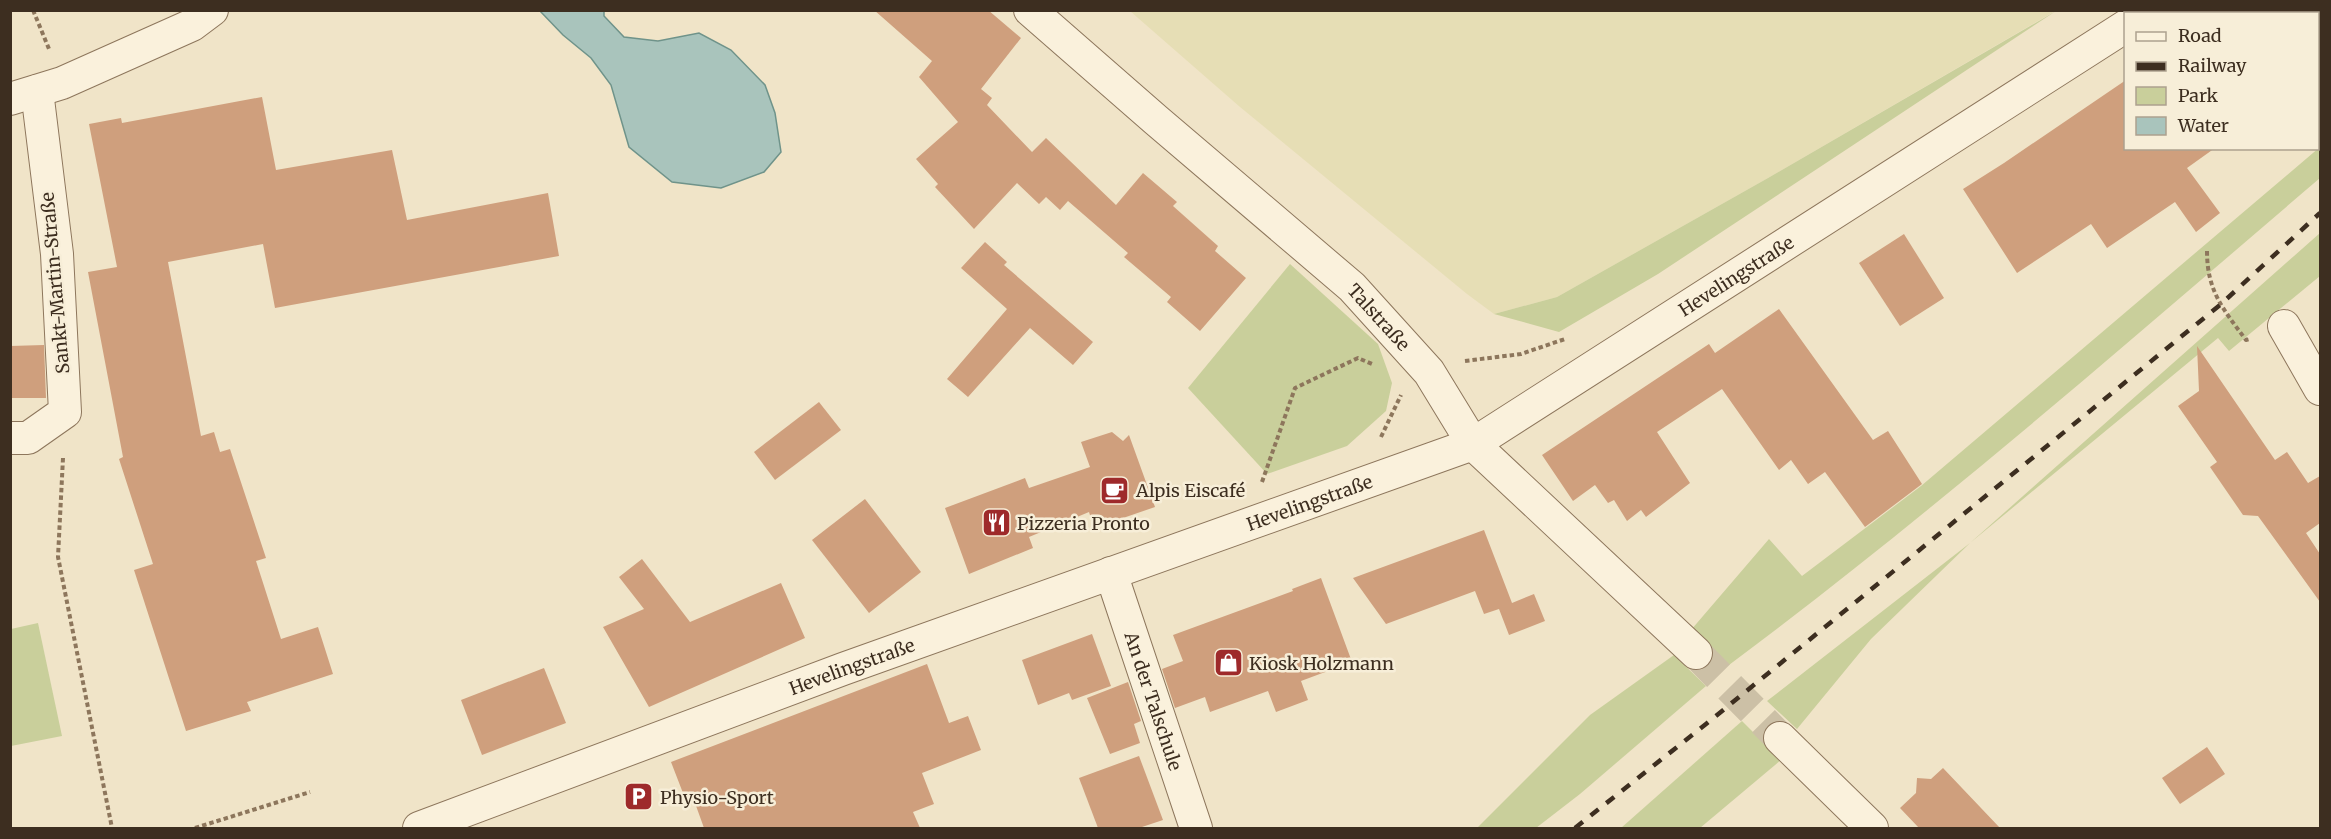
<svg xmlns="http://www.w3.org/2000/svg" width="2331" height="839" viewBox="0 0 2331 839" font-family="Merriweather,serif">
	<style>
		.farmland { fill: #e6deb5 }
		.green { fill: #c9cf9b }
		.water { fill: #a9c4bc; stroke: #6f938a; stroke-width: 1.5 }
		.building { fill: #cf9f7d }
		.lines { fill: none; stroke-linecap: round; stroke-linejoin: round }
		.minor-tunnel { stroke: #ccc0a6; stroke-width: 32; stroke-dasharray: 32 16; stroke-linecap: butt }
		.minor-casing { stroke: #8d765c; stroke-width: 34 }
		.path { stroke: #8d765c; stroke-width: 4; stroke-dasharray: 4.5 3; stroke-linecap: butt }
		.minor { stroke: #faf1dc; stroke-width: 32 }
		.rail { stroke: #3d2e20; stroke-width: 4.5; stroke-dasharray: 10 10; stroke-linecap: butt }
		.labels { text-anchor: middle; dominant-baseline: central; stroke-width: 5; stroke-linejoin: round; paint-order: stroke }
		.street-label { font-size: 18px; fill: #3d2e20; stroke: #f7eed8 }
		.poi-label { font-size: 18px; fill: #3d2e20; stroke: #f7eed8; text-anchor: start }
	</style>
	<rect width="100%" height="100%" fill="#f0e4c8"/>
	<path class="farmland" d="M1130,11H2055L1768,178L1557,297L1494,314L1467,294L1240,107Z"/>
	<g class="green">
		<path d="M2056,11L1658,274L1559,332L1494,314L1557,297L1768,178Z"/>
		<path d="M2320,147V178C2126,344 1934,512 1729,665L1691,630L1769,539L1802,576L1921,486Z"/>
		<path d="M2320,233V276L2229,351L2218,338L1970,543L1871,639L1797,729L1767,701L1970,543Z"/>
		<path d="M1290,264L1378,344L1392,383L1386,411L1347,446L1267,474L1188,388Z"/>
		<path d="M38,623L62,736L11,746V629Z"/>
		<path d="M1674,655L1706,686L1580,794L1536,828H1477L1590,715Z"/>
		<path d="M1742,721L1781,760L1700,828H1621Z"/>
	</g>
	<path class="water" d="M540,11H604V16L624,37L658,41L699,33L731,50L765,85L775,113L781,152L764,172L721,188L672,182L629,147L611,85L591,58L563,35Z"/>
	<g class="building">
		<path d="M874,10H988L1021,38L981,89L992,98L987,105L1032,152L1046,138L1116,205L1143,173L1177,202L1173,206L1218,246L1215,251L1246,278L1200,331L1167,302L1171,297L1124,257L1128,253L1068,201L1060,210L1046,197L1039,204L1017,183L974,229L935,187L938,184L916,159L958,122L919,77L932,61Z"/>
		<path d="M2126,80V148H2215L2187,168L2220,213L2196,232L2175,202L2107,248L2091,224L2017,273L1963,189L2004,163Z"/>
		<path d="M262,97L276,170L392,150L407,220L548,193L559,256L275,308L263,244L168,262L201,436L214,432L220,452L230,449L266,558L256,561L281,639L318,627L333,674L247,702L251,711L186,731L134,570L153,564L119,459L123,457L88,272L117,267L89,124L121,118L122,123Z"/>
		<path d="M1904,234L1944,298L1900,326L1859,263Z"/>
		<path d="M985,242L1007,262L1004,265L1093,342L1073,365L1030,328L968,397L947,379L1007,309L961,268Z"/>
		<path d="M1779,309L1873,440L1888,431L1922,484L1865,527L1825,472L1808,484L1791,460L1779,470L1722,389L1657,432L1690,483L1646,517L1641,510L1627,521L1614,500L1608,503L1595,485L1573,501L1542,455L1709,344L1715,353Z"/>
		<path d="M44,345L46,398H10V346Z"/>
		<path d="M2197,346L2275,460L2287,452L2308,483L2320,476V523L2306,533L2320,554V602L2258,516L2243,515L2210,467L2217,462L2178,406L2199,391Z"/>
		<path d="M819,402L841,430L775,480L754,452Z"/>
		<path d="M1112,432L1123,441L1129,435L1155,507L1094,528L1089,512L1029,537L1033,548L969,574L945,508L1025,478L1029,488L1090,467L1081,442Z"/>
		<path d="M865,499L921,572L869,613L812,540Z"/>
		<path d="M1484,530L1512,603L1534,594L1545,621L1509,635L1499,609L1484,614L1475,591L1386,624L1353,578Z"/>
		<path d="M642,559L690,622L781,583L805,638L649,707L603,627L644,609L619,577Z"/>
		<path d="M1321,578L1352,662L1301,681L1308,700L1276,712L1268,691L1210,712L1205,697L1175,708L1162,669L1183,661L1173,635L1293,591L1292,589Z"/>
		<path d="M1092,634L1111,686L1072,700L1069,693L1038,705L1022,660Z"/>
		<path d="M927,664L949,723L968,716L981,750L922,773L934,804L913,812L920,828H704L695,803L688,806L671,762Z"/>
		<path d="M544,668L566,723L482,755L461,700Z"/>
		<path d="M1128,682L1141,721L1134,724L1140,743L1110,754L1087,698Z"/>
		<path d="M2207,747L2225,774L2180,804L2162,778Z"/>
		<path d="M1139,756L1163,820L1139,828H1098L1079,778Z"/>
		<path d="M1943,768L2000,828H1919L1900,808L1916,793L1917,778L1931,779Z"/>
	</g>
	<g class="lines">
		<path class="minor-tunnel" d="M1696,653L1780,738"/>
		<defs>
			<g id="minor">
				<path id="s1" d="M1030,10L1156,120L1352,287L1429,372L1473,444L1696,653"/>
				<path d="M2145,14L2150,10"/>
				<path d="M10,99L62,83L192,25L212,10"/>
				<path d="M2284,326L2320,389"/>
				<path d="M10,438H28L65,412L57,254L37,91"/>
				<path id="s2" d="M1111,573L1196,828"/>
				<path d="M1780,738L1872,828"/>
				<path id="s3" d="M419,828L843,669L1473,444L2126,26"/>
			</g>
		</defs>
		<use href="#minor" class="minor-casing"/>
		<g class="path">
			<path d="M33,10L49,49"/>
			<path d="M2207,251C2207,291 2223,309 2246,340L2250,339"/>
			<path d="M1465,361L1521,354L1565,339"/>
			<path d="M1381,437L1401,395"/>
			<path d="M63,458L58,557L112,828"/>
			<path d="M1262,482L1295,388L1358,358L1372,364"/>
			<path d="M195,828L310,792"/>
		</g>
		<use href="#minor" class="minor"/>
		<path class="rail" d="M1575,828L1706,724L2220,305L2320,213"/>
	</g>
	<defs>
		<symbol id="cafe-square" viewBox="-11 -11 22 22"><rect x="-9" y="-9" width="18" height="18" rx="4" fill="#9e2a2b" stroke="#f7eed8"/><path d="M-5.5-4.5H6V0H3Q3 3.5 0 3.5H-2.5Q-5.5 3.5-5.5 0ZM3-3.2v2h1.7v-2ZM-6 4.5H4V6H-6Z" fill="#fff"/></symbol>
		<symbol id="restaurant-square" viewBox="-11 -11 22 22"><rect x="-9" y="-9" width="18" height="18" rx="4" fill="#9e2a2b" stroke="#f7eed8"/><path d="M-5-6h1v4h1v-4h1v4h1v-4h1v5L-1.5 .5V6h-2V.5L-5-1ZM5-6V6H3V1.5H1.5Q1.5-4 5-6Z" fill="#fff"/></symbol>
		<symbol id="shop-square" viewBox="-11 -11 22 22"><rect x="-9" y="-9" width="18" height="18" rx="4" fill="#9e2a2b" stroke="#f7eed8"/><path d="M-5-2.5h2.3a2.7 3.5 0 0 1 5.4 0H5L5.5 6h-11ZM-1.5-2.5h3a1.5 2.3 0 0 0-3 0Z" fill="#fff"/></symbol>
		<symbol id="parking-square" viewBox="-11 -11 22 22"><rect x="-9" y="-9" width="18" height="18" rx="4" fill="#9e2a2b" stroke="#f7eed8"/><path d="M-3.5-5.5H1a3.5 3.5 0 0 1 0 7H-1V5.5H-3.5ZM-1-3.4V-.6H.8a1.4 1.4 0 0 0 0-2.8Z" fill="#fff"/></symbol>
	</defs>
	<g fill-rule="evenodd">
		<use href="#cafe-square" x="1098" y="474" width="33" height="33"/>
		<use href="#restaurant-square" x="980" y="506" width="33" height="33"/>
		<use href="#shop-square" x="1212" y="646" width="33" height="33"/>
		<use href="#parking-square" x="622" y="780" width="33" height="33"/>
	</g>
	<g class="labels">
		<g class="street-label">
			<text stroke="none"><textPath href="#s3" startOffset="1434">Hevelingstraße</textPath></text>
			<text transform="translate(55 283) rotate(-95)">Sankt-Martin-Straße</text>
			<text stroke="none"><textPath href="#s1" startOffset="465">Talstraße</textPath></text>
			<text stroke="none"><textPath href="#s3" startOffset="948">Hevelingstraße</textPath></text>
			<text stroke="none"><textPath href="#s3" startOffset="462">Hevelingstraße</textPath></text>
			<text stroke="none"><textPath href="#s2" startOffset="135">An der Talschule</textPath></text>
		</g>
		<g class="poi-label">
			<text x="1136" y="490">Alpis Eiscafé</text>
			<text x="1017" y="523">Pizzeria Pronto</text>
			<text x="1249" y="663">Kiosk Holzmann</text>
			<text x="660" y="797">Physio-Sport</text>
		</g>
	</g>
	<rect width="2331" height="839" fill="none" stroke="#3d2e20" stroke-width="24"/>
	<rect x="2124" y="12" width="195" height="138" fill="#f7eed8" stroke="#ada18e" stroke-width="1.5"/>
	<rect x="2136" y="32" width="30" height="9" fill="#faf1dc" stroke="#ada18e" stroke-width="1.5"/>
	<text x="2178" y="42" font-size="18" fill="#3d2e20">Road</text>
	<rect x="2136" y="62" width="30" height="9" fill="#3d2e20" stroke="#ada18e" stroke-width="1.5"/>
	<text x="2178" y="72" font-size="18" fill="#3d2e20">Railway</text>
	<rect x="2136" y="87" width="30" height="18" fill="#c9cf9b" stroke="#ada18e" stroke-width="1.5"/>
	<text x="2178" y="102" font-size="18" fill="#3d2e20">Park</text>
	<rect x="2136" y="117" width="30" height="18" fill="#a9c4bc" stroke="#ada18e" stroke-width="1.5"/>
	<text x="2178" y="132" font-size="18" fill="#3d2e20">Water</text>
</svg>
